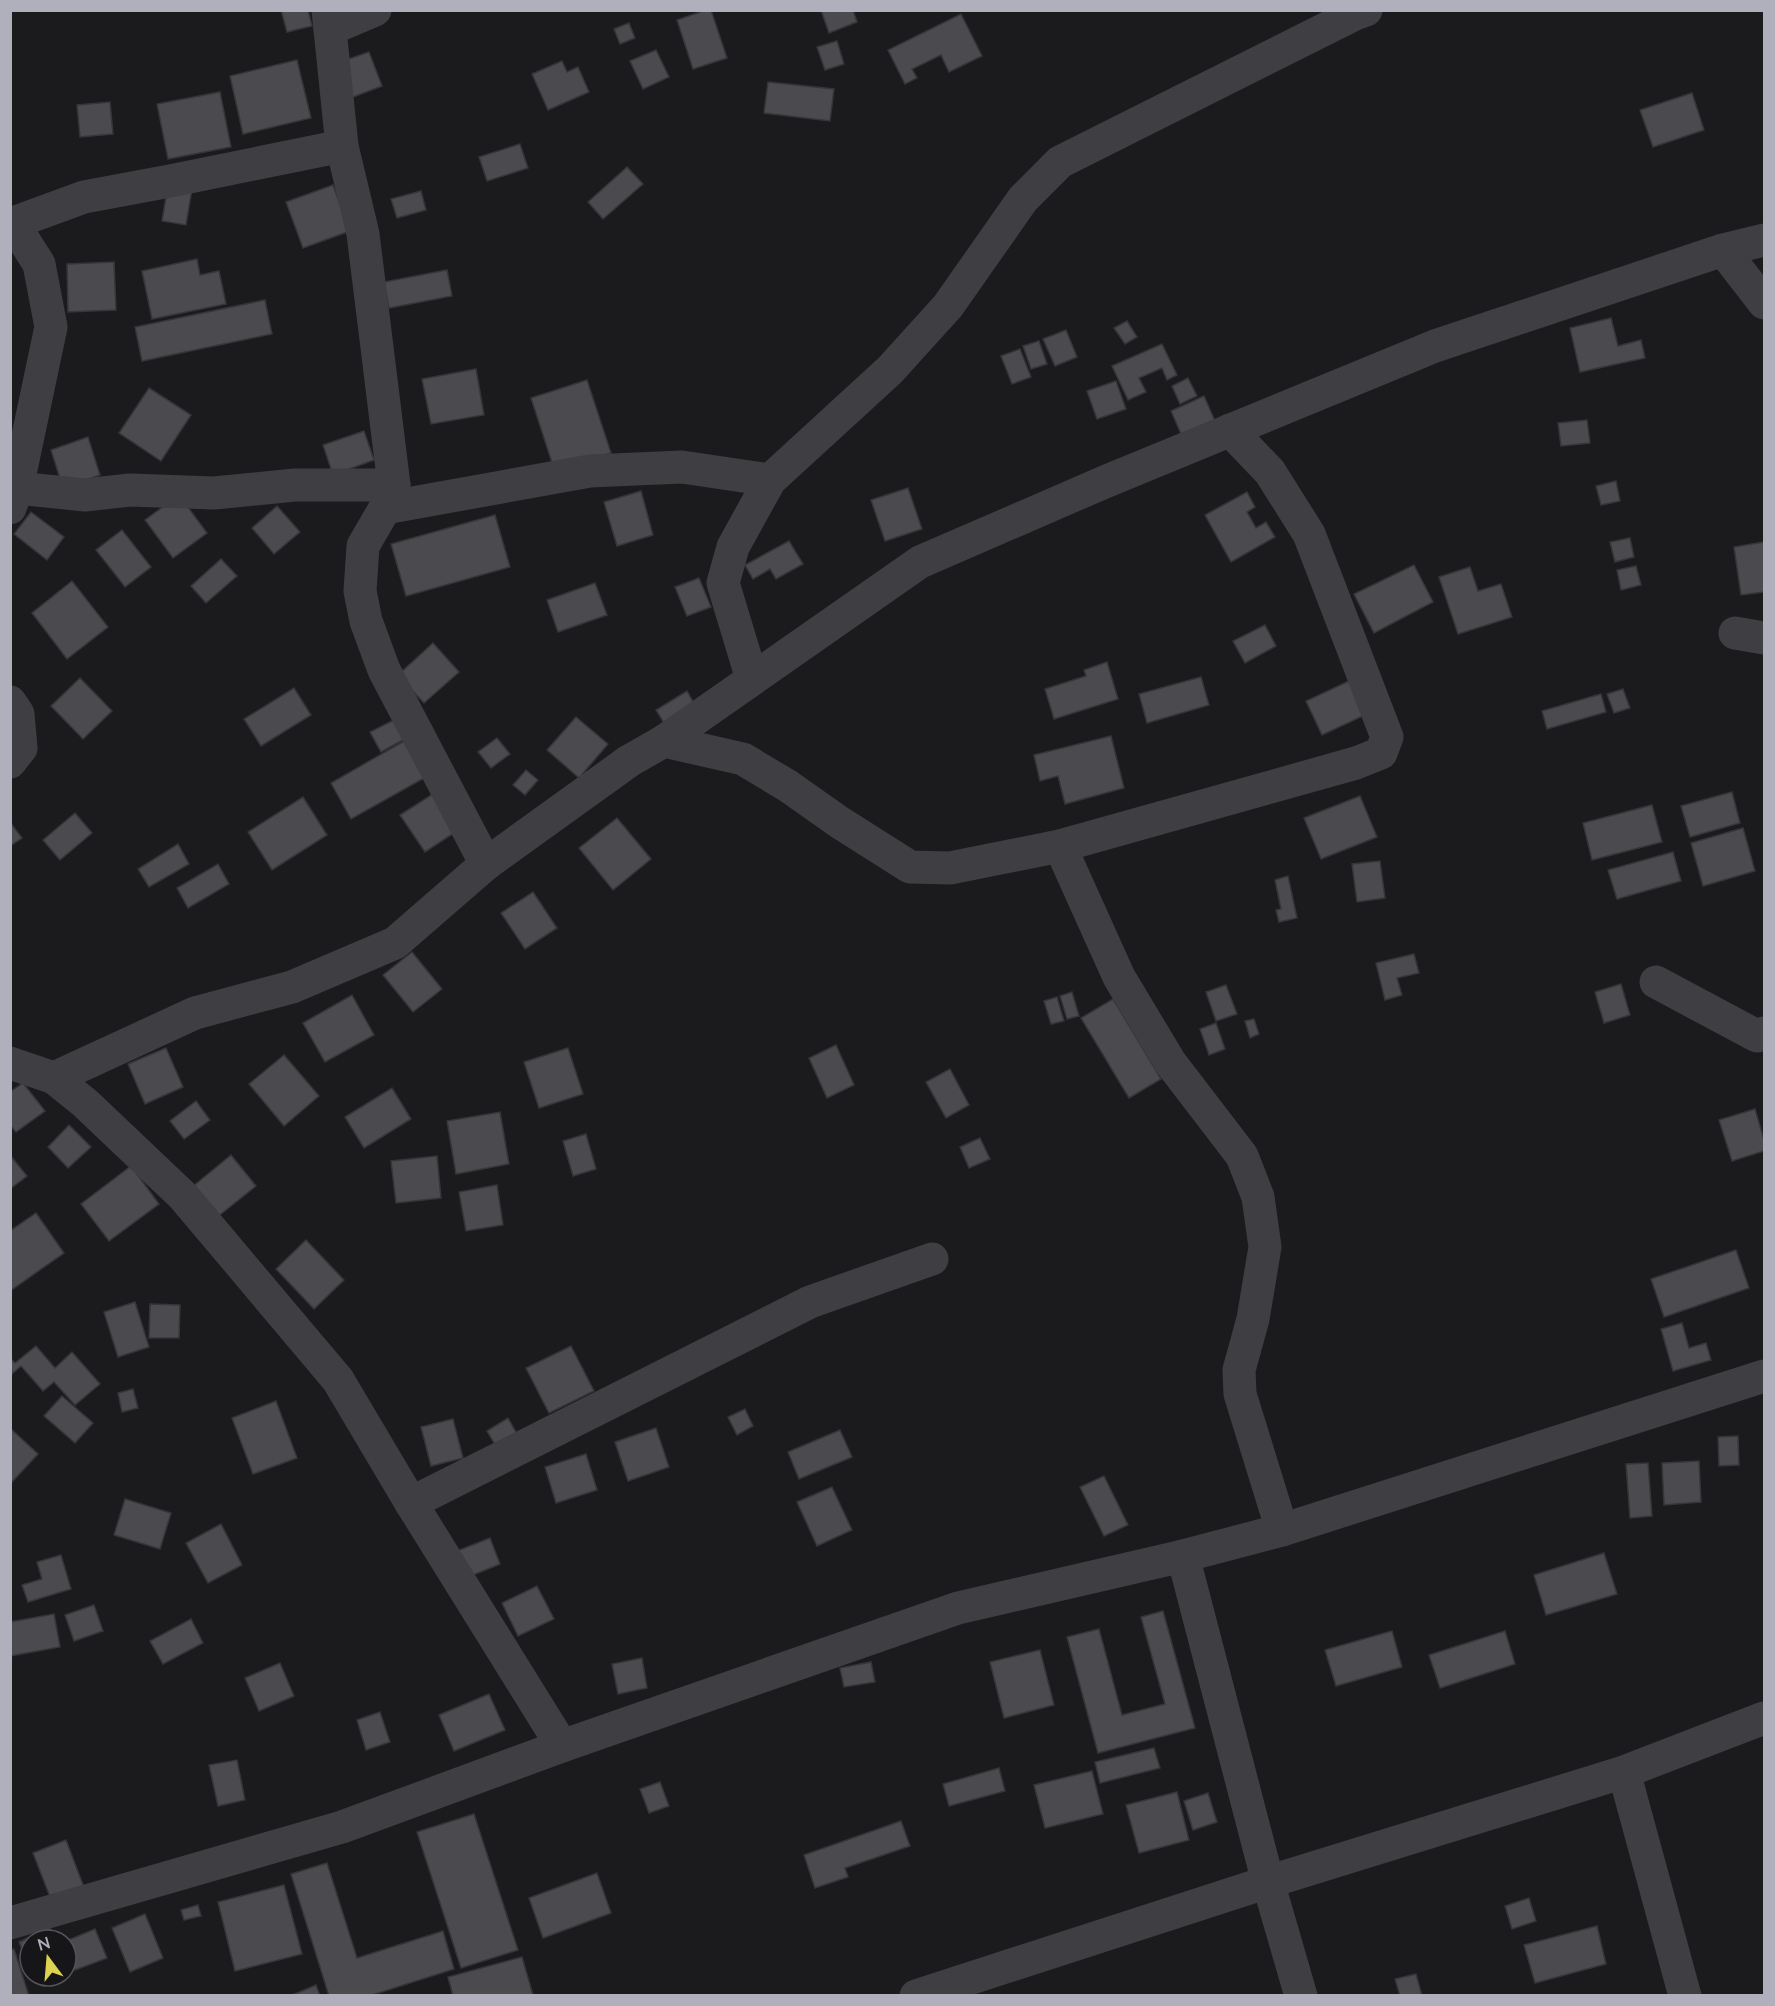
<svg xmlns="http://www.w3.org/2000/svg" width="1775" height="2006" viewBox="0 0 1775 2006" font-family="Lato,sans-serif">
	<style>
		.building { fill: #4b4b4f; stroke: #363539; stroke-width: 1.5 }
		.lines { fill: none; stroke-linecap: round; stroke-linejoin: round }
		.street { stroke: #3f3e43; stroke-width: 33 }
	</style>
	<rect width="100%" height="100%" fill="#1b1b1d"/>
	<g class="building">
		<path d="M281,10H308L312,26L287,32Z"/>
		<path d="M706,10H711L727,58L693,69L677,20Z"/>
		<path d="M821,10H853L857,22L829,33Z"/>
		<path d="M961,14L982,56L949,72L941,55L912,69L917,78L905,84L888,50Z"/>
		<path d="M629,23L635,38L620,44L614,29Z"/>
		<path d="M837,41L844,64L825,70L817,47Z"/>
		<path d="M656,50L669,77L643,89L630,61Z"/>
		<path d="M369,52L382,86L353,97L340,62Z"/>
		<path d="M297,60L311,118L243,134L230,76Z"/>
		<path d="M562,61L567,72L578,67L589,92L548,110L532,74Z"/>
		<path d="M768,82L834,89L830,121L764,113Z"/>
		<path d="M220,92L231,147L168,159L157,104Z"/>
		<path d="M1692,93L1704,130L1653,147L1640,110Z"/>
		<path d="M110,102L113,134L80,137L77,105Z"/>
		<path d="M520,144L528,168L487,181L479,157Z"/>
		<path d="M627,167L643,184L603,219L588,202Z"/>
		<path d="M168,185L192,189L186,225L162,221Z"/>
		<path d="M333,185L350,231L303,248L286,202Z"/>
		<path d="M421,191L426,210L397,218L391,199Z"/>
		<path d="M197,259L200,275L219,271L226,304L152,319L142,271Z"/>
		<path d="M114,262L116,310L68,312L67,264Z"/>
		<path d="M447,270L452,296L389,308L384,282Z"/>
		<path d="M265,300L272,334L142,361L135,327Z"/>
		<path d="M1611,318L1618,346L1641,340L1645,358L1580,372L1570,328Z"/>
		<path d="M1127,321L1137,337L1125,344L1114,328Z"/>
		<path d="M1066,330L1077,357L1055,366L1043,339Z"/>
		<path d="M1039,341L1047,364L1031,369L1023,346Z"/>
		<path d="M1162,344L1177,375L1167,380L1162,368L1139,378L1146,392L1128,400L1112,366Z"/>
		<path d="M1020,349L1031,377L1012,384L1001,356Z"/>
		<path d="M476,369L484,415L431,424L422,379Z"/>
		<path d="M1188,378L1197,396L1180,404L1172,386Z"/>
		<path d="M587,380L611,453L555,472L531,398Z"/>
		<path d="M1116,381L1126,409L1097,419L1087,391Z"/>
		<path d="M149,388L191,415L161,461L119,433Z"/>
		<path d="M1204,396L1215,421L1182,436L1171,411Z"/>
		<path d="M1587,420L1590,443L1561,446L1558,423Z"/>
		<path d="M364,431L374,460L333,475L323,445Z"/>
		<path d="M88,437L100,475L63,488L51,450Z"/>
		<path d="M1616,481L1620,501L1601,505L1596,486Z"/>
		<path d="M908,488L922,529L885,541L871,500Z"/>
		<path d="M641,491L653,535L617,546L604,502Z"/>
		<path d="M1247,492L1255,507L1247,512L1256,528L1266,522L1275,537L1231,562L1205,515Z"/>
		<path d="M179,495L207,533L173,558L145,520Z"/>
		<path d="M277,506L300,532L274,554L252,528Z"/>
		<path d="M31,512L64,537L47,560L14,534Z"/>
		<path d="M495,515L510,567L406,596L391,544Z"/>
		<path d="M122,530L151,567L125,587L96,550Z"/>
		<path d="M1630,538L1634,557L1615,562L1610,542Z"/>
		<path d="M789,541L803,564L776,579L770,569L753,579L745,565Z"/>
		<path d="M1764,542V592L1741,595L1734,547Z"/>
		<path d="M221,559L237,576L206,603L191,586Z"/>
		<path d="M1414,565L1433,602L1374,633L1354,594Z"/>
		<path d="M1636,566L1641,585L1621,590L1617,570Z"/>
		<path d="M1470,567L1478,591L1501,584L1512,617L1458,634L1439,577Z"/>
		<path d="M699,578L711,607L687,616L675,587Z"/>
		<path d="M72,581L108,627L67,659L32,613Z"/>
		<path d="M595,583L607,615L558,632L547,600Z"/>
		<path d="M1265,625L1276,646L1245,663L1233,641Z"/>
		<path d="M433,643L459,672L424,703L398,675Z"/>
		<path d="M1107,662L1118,699L1054,719L1045,689L1086,676L1084,670Z"/>
		<path d="M1201,677L1209,705L1147,723L1139,694Z"/>
		<path d="M80,678L112,711L83,739L51,706Z"/>
		<path d="M1349,681L1365,715L1322,735L1306,701Z"/>
		<path d="M294,688L311,715L261,746L244,719Z"/>
		<path d="M1623,689L1630,708L1614,713L1607,694Z"/>
		<path d="M687,691L697,709L667,728L656,710Z"/>
		<path d="M1601,694L1606,712L1547,729L1542,711Z"/>
		<path d="M576,717L608,744L579,778L547,750Z"/>
		<path d="M394,720L405,739L381,752L370,732Z"/>
		<path d="M1111,736L1124,788L1065,804L1058,776L1040,781L1034,755Z"/>
		<path d="M497,738L510,754L491,768L478,752Z"/>
		<path d="M406,740L426,777L351,819L331,783Z"/>
		<path d="M526,770L538,780L525,795L513,785Z"/>
		<path d="M436,792L460,829L425,852L400,815Z"/>
		<path d="M1732,792L1740,823L1690,837L1681,806Z"/>
		<path d="M1360,796L1377,837L1321,859L1304,818Z"/>
		<path d="M303,797L327,835L272,870L248,832Z"/>
		<path d="M1652,805L1662,842L1592,860L1583,823Z"/>
		<path d="M75,813L92,833L60,860L43,840Z"/>
		<path d="M617,818L651,859L613,890L579,848Z"/>
		<path d="M10,822L22,838L10,846Z"/>
		<path d="M1743,828L1755,871L1703,886L1691,843Z"/>
		<path d="M178,844L189,864L149,887L138,869Z"/>
		<path d="M1673,852L1681,881L1617,899L1608,870Z"/>
		<path d="M1380,861L1385,898L1357,902L1352,864Z"/>
		<path d="M218,864L229,884L188,908L177,888Z"/>
		<path d="M1288,876L1297,918L1279,922L1276,910L1281,909L1275,880Z"/>
		<path d="M533,892L557,928L525,949L501,913Z"/>
		<path d="M412,952L442,989L413,1012L383,975Z"/>
		<path d="M1414,954L1419,973L1397,978L1402,995L1385,1000L1376,963Z"/>
		<path d="M1621,984L1630,1015L1604,1023L1595,992Z"/>
		<path d="M1226,985L1237,1014L1216,1021L1206,992Z"/>
		<path d="M1072,992L1079,1016L1067,1019L1060,996Z"/>
		<path d="M352,995L374,1035L325,1062L303,1023Z"/>
		<path d="M1057,997L1064,1021L1051,1024L1044,1001Z"/>
		<path d="M1113,999L1161,1079L1129,1098L1081,1018Z"/>
		<path d="M1254,1019L1259,1034L1250,1038L1245,1021Z"/>
		<path d="M1216,1023L1225,1049L1209,1055L1200,1029Z"/>
		<path d="M836,1045L854,1085L827,1098L809,1058Z"/>
		<path d="M166,1048L183,1087L145,1104L128,1064Z"/>
		<path d="M568,1048L583,1094L539,1108L524,1062Z"/>
		<path d="M284,1055L319,1096L284,1126L249,1084Z"/>
		<path d="M950,1069L969,1105L946,1118L926,1082Z"/>
		<path d="M23,1083L45,1111L16,1132L10,1125V1092Z"/>
		<path d="M392,1088L411,1119L364,1148L345,1117Z"/>
		<path d="M196,1101L210,1120L184,1139L170,1121Z"/>
		<path d="M1755,1109L1764,1140V1151L1732,1161L1719,1120Z"/>
		<path d="M500,1112L509,1164L456,1174L447,1121Z"/>
		<path d="M69,1125L91,1147L68,1168L48,1147Z"/>
		<path d="M586,1134L596,1169L573,1176L563,1141Z"/>
		<path d="M980,1138L990,1159L969,1168L960,1147Z"/>
		<path d="M10,1155L27,1176L10,1189Z"/>
		<path d="M231,1155L256,1186L216,1218L192,1187Z"/>
		<path d="M437,1156L441,1198L396,1203L391,1161Z"/>
		<path d="M131,1166L159,1204L109,1241L81,1204Z"/>
		<path d="M497,1185L503,1225L466,1231L459,1192Z"/>
		<path d="M36,1213L64,1253L10,1291V1231Z"/>
		<path d="M306,1240L344,1280L314,1309L276,1269Z"/>
		<path d="M1736,1250L1749,1288L1664,1317L1651,1279Z"/>
		<path d="M135,1302L149,1347L118,1357L104,1312Z"/>
		<path d="M150,1304L180,1305L179,1338H149Z"/>
		<path d="M1682,1323L1689,1348L1706,1343L1711,1360L1673,1371L1661,1329Z"/>
		<path d="M36,1346L55,1368L72,1352L100,1384L75,1405L54,1382L43,1391L21,1366L12,1374L10,1358L15,1363Z"/>
		<path d="M571,1346L594,1391L549,1413L526,1368Z"/>
		<path d="M133,1389L138,1408L122,1412L118,1393Z"/>
		<path d="M62,1396L93,1423L75,1443L44,1416Z"/>
		<path d="M276,1401L297,1458L253,1474L232,1418Z"/>
		<path d="M745,1409L753,1426L737,1435L728,1417Z"/>
		<path d="M508,1418L518,1436L497,1448L487,1431Z"/>
		<path d="M453,1419L463,1458L431,1466L421,1427Z"/>
		<path d="M10,1428L38,1454L10,1484Z"/>
		<path d="M656,1428L669,1467L628,1481L615,1442Z"/>
		<path d="M840,1430L852,1457L799,1479L788,1452Z"/>
		<path d="M1738,1436L1739,1465L1719,1466L1718,1437Z"/>
		<path d="M586,1454L597,1490L556,1503L545,1467Z"/>
		<path d="M1699,1461L1701,1502L1664,1505L1662,1463Z"/>
		<path d="M1648,1463L1652,1516L1630,1518L1626,1464Z"/>
		<path d="M1104,1476L1128,1525L1104,1536L1080,1487Z"/>
		<path d="M832,1487L852,1530L817,1546L797,1502Z"/>
		<path d="M125,1499L171,1513L160,1549L114,1535Z"/>
		<path d="M221,1524L242,1565L208,1583L186,1543Z"/>
		<path d="M490,1538L500,1564L468,1577L457,1551Z"/>
		<path d="M1604,1553L1617,1594L1546,1615L1534,1575Z"/>
		<path d="M61,1555L71,1589L28,1602L22,1585L42,1579L37,1562Z"/>
		<path d="M537,1586L554,1619L518,1636L502,1603Z"/>
		<path d="M94,1605L103,1631L74,1641L65,1615Z"/>
		<path d="M1163,1611L1195,1728L1098,1753L1067,1637L1099,1629L1122,1715L1165,1704L1141,1617Z"/>
		<path d="M54,1614L60,1647L10,1656V1622Z"/>
		<path d="M191,1619L203,1643L163,1664L150,1641Z"/>
		<path d="M1392,1631L1402,1667L1336,1686L1325,1650Z"/>
		<path d="M1505,1631L1515,1664L1440,1688L1429,1655Z"/>
		<path d="M1040,1650L1054,1705L1004,1718L990,1662Z"/>
		<path d="M642,1658L647,1688L618,1694L612,1664Z"/>
		<path d="M871,1662L875,1682L844,1687L840,1668Z"/>
		<path d="M280,1663L294,1696L259,1711L245,1678Z"/>
		<path d="M489,1694L505,1730L454,1751L439,1715Z"/>
		<path d="M380,1712L390,1742L366,1750L357,1720Z"/>
		<path d="M1154,1748L1160,1768L1100,1783L1095,1762Z"/>
		<path d="M237,1760L245,1800L218,1806L209,1765Z"/>
		<path d="M999,1768L1005,1791L949,1806L943,1784Z"/>
		<path d="M1092,1771L1103,1814L1045,1828L1034,1785Z"/>
		<path d="M660,1782L669,1806L649,1813L640,1789Z"/>
		<path d="M1177,1792L1189,1840L1139,1853L1126,1805Z"/>
		<path d="M1208,1793L1217,1822L1193,1830L1184,1801Z"/>
		<path d="M474,1814L518,1950L461,1968L417,1832Z"/>
		<path d="M901,1821L910,1846L845,1868L848,1877L815,1888L804,1855Z"/>
		<path d="M66,1840L85,1890L52,1902L33,1853Z"/>
		<path d="M327,1863L357,1958L443,1931L454,1969L369,1996H329L291,1874Z"/>
		<path d="M597,1873L611,1913L543,1938L529,1898Z"/>
		<path d="M284,1885L302,1954L235,1971L218,1902Z"/>
		<path d="M1529,1898L1536,1921L1512,1929L1505,1906Z"/>
		<path d="M198,1905L201,1916L184,1920L181,1910Z"/>
		<path d="M145,1914L163,1958L130,1972L112,1928Z"/>
		<path d="M1597,1926L1606,1964L1535,1983L1524,1945Z"/>
		<path d="M50,1928L55,1940H30V1957L26,1958L19,1942Z"/>
		<path d="M95,1929L107,1958L75,1970L66,1946V1941Z"/>
		<path d="M14,1949L29,1996H10V1950Z"/>
		<path d="M522,1957L533,1995L453,1996L448,1977Z"/>
		<path d="M1416,1974L1422,1996H1400L1395,1979Z"/>
		<path d="M316,1985L320,1996H290Z"/>
	</g>
	<g class="lines">
		<g class="street">
			<path d="M328,10L342,146L363,234L394,485L385,508L363,546L360,591L366,621L384,670L486,864"/>
			<path d="M330,29L375,10"/>
			<path d="M10,222L13,223L39,264L51,327L17,488L10,508"/>
			<path d="M13,223L84,197L170,181L342,146"/>
			<path d="M1723,250L1764,303"/>
			<path d="M17,488L85,495L130,490L214,493L295,485H394"/>
			<path d="M385,508L590,471L682,467L770,480"/>
			<path d="M1735,633L1764,638"/>
			<path d="M752,679L723,583L733,547L770,480L890,370L948,306L1023,199L1060,162L1355,14L1366,10"/>
			<path d="M10,702L18,714L21,748L10,762"/>
			<path d="M664,741L743,759L788,786L839,822L910,867L950,868L1060,846L1119,977L1170,1062L1242,1156L1258,1197L1265,1247L1253,1319L1239,1370L1240,1394L1282,1530"/>
			<path d="M1060,846L1356,763L1381,753L1387,737L1309,534L1270,472L1230,430"/>
			<path d="M1656,982L1757,1036L1764,1033"/>
			<path d="M10,1063L54,1078L85,1103L183,1196L338,1380L411,1503L562,1746"/>
			<path d="M54,1078L195,1013L292,987L395,943L486,864L629,761L664,741L920,562L1107,481L1435,346L1723,250L1764,240"/>
			<path d="M411,1503L810,1302L932,1259"/>
			<path d="M1183,1556L1268,1882L1301,1996"/>
			<path d="M1624,1772L1685,1996"/>
			<path d="M10,1923L342,1827L562,1746L958,1608L1183,1556L1282,1530L1764,1376"/>
			<path d="M916,1996L1268,1882L1624,1772L1764,1718"/>
		</g>
	</g>
	<rect width="1775" height="2006" fill="none" stroke="#afb0bb" stroke-width="24"/>
	<g transform="translate(48 1958) rotate(344)"><circle r="28" fill="#161618" stroke="#535459" stroke-width="1.5"/>
	<path d="M0-4.5L10 22L0 15L-10 22Z" fill="#ddd353"/>
	<text y="-9" font-size="16" font-weight="bold" text-anchor="middle" fill="#afb0bb">N</text>
	</g>
</svg>
